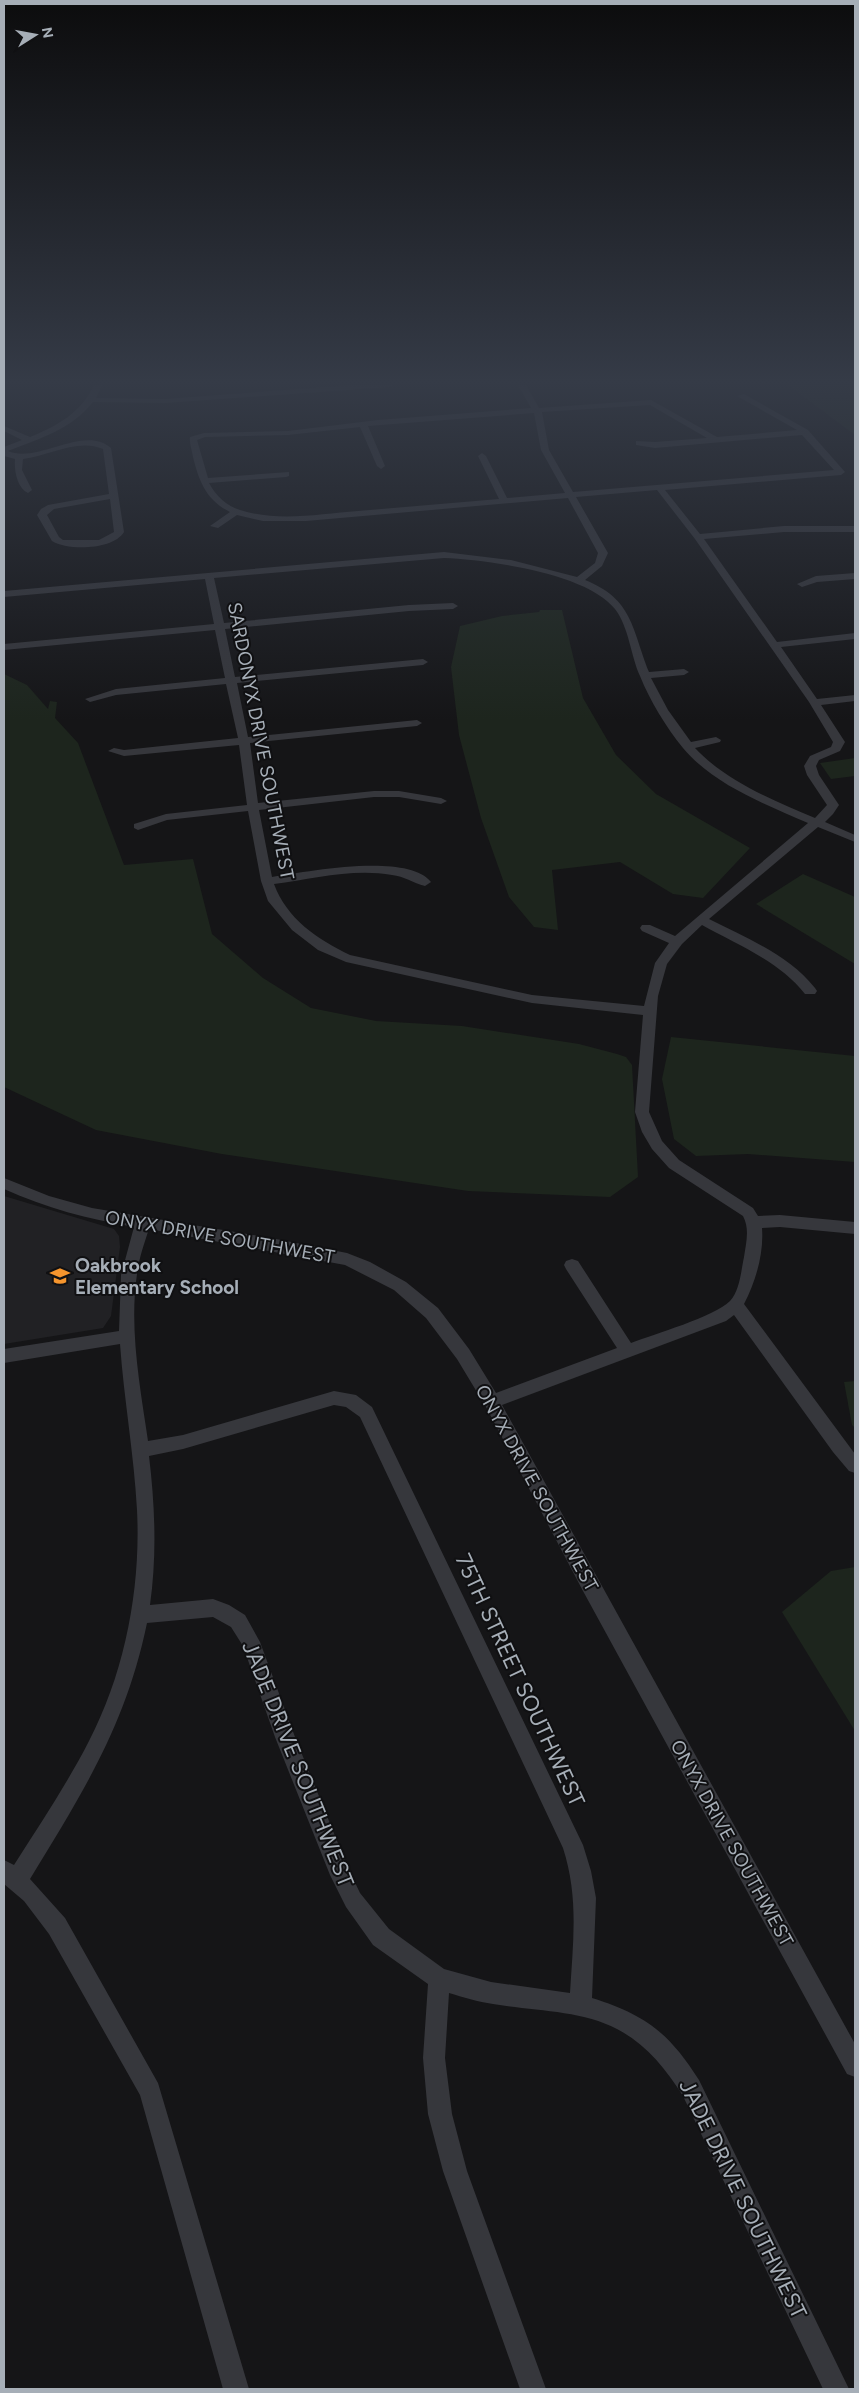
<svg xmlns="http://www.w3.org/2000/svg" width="859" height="2393" viewBox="0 0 859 2393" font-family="Figtree,sans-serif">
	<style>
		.built { fill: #212124 }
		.green { fill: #1d251d }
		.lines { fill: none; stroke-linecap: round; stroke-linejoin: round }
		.minor { fill: #36373c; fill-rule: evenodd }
		.labels { text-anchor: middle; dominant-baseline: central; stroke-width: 4; stroke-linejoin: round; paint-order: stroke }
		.street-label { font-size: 19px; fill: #a6aeb7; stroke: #101012 }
		.poi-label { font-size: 19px; font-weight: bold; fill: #a6aeb7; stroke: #101012; text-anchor: start }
		.near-street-label { font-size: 22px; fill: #a6aeb7; stroke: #101012 }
	</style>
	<rect width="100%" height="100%" fill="#151517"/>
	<path class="built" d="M4,1196L114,1229L119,1236L120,1247L111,1316L103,1328L4,1344Z"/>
	<g class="green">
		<path d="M788,385H855V435Z"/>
		<path d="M540,610H562L583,698L616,755L656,794L750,848L703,898L673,894L620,862L552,870L558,930L534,927L509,897L481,818L459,735L451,667L460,626L502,616L539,612Z"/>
		<path d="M4,674L27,685L48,709L50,701L57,702L55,718L78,743L124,865L193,859L212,934L263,978L311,1008L376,1021L462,1026L579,1044L617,1054L626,1057L632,1065L638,1177L610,1197L468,1191L222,1154L96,1130L4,1087Z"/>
		<path d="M855,758V776L831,779L820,763Z"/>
		<path d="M803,874L855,897V964L756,904Z"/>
		<path d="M671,1037L855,1056V1162L748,1154L696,1156L674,1139L662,1079Z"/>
		<path d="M855,1381V1428L852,1425L844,1382Z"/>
		<path d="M855,1567V1731L782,1612L831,1571Z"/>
	</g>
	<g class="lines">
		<g class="minor">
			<path d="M94,385H102L96,398L165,399L352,385H393L389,387L165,403L93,402C72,429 39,439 8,451C38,464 84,424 111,448L124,532C113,550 68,551 52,541L37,515L41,509L48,505L109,494L103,449C78,438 48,456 23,459L22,470L32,490L28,493C17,488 14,470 15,459L4,456V447L22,440L4,431V426L30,437C57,426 81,413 94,385ZM110,499L114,532L99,540H63L59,537L47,515L54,509Z"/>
			<path d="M518,385H526L539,408L651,400L717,437L797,430L737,396L744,394L808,430L845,472L841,475L665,490L700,534L784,526H855V532H784L704,539L777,642L855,633V639L781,647L817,699L855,695V701L821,705L845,742L840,751L819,760L816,766L819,775L839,805L833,814L825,822L855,835V842L818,827L709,919C746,938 788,954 815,988L817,991L815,994H805C779,961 738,945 702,925L682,944L667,964L658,996L649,1112L662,1141L679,1160L753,1208L758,1216L780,1215L855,1222V1234L780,1227L762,1228C764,1253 756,1281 744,1304L855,1454V1473L849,1471L833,1452L734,1315L726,1321L502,1405L855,2044V2077L847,2074L583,1591L486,1407L457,1359L426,1318L394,1290L345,1265L149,1229C144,1244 139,1258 137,1274C129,1329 140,1386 148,1441L183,1435L334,1391L356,1395L372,1407L583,1845L591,1871L596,1898L592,1998C646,2015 669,2033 699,2080L849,2389H823L683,2096C665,2068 646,2044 617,2029C581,2010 533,2011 493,2004C478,2002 463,1997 449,1993L445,2058L452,2114L467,2171L546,2389H520L443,2171L428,2114L423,2058L428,1984L373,1945L346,1907L330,1875L275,1737L243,1646L231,1627L213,1617L147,1623C126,1725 83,1792 30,1879L65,1918L158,2083L249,2389H223L140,2095L49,1934L24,1901L4,1884V1860L14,1865C40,1824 67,1784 89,1741C125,1672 141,1588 137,1510C134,1454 124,1400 120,1344L4,1363V1349L119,1331L121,1275L134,1227C88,1219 46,1208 4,1189V1178L49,1196L92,1208L271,1238L347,1253L370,1262L406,1282L438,1308L469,1349L496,1393L617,1348L566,1269L564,1265L566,1261L572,1259L578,1261L631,1343C654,1334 714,1317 730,1301C740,1290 741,1271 744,1257C746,1243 750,1229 743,1216L669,1168L652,1149L642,1132L635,1112L643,1015L532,1003L346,962L318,950L292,930L268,901L261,881L248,811L167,820L138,830L134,828V824L166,814L247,805L239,745L124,756L108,751L114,748L124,750L238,738L226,684L116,695L90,702L85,699L116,689L225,678L215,630L4,650V644L214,624L205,579L4,597V591L444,552L511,560L577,577L595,563L598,553L568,498L306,521H263L237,515L218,528L210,526L230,512C206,500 199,481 193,457C192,450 189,443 190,437L204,433L288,431L378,420L531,408ZM650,405L707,438L655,442L636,441V445L655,448L802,435L834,470L573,492L549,450L542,412ZM534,413L541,450L565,493L507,498L486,456L482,453L478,456L499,499C452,503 405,507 358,511C320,514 277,522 240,510C227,506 216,496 209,483L286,477L289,476V472L208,478L197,440L205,437L288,435L360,427L377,466L381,469L385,466L368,426ZM657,490L695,539L809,702L833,742L831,747L810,756L804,766L807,775L827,805L815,818C773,800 727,782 695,748L720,742L721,740L716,737L691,742L668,710L651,678L684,675L689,672L684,669L649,672C632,629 633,599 585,580L602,566L608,553L576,497ZM444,558C488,560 587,573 615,609C629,627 631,657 640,676C650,701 666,727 683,748C714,785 765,804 808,823L675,936L650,925H642L640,928L642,931L669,943L655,963L644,1006L532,995L350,955C317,939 287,919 274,884C312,879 353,868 392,875C404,876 413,883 425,886L431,882C407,852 306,872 272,877L259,810L374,797H399L441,804L447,801L441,798L399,791H374L258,803L250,743L417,726L422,723L417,720L248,737L237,683L423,665L428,662L423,659L235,677L225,629L409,611L453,609L458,606L453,603L409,605L224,623L214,578ZM334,1405L346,1407L360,1417L563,1848C579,1898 573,1942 570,1993L491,1982L444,1969L389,1929L360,1893L348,1868L295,1737L260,1642L245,1615L229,1605L213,1599L150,1605C157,1555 155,1506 149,1456L183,1449Z"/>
			<path d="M855,573V579L817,582L802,587L797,584L816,576Z"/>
		</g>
	</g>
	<linearGradient id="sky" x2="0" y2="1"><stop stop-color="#0c0c0d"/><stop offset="0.53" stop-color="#353b47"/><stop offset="1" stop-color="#353b47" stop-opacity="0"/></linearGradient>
	<rect width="859" height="720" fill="url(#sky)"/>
	<defs>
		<symbol id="school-bare" viewBox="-9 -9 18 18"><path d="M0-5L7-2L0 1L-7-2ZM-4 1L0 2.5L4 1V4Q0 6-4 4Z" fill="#f6952d" stroke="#101012" stroke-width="2.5" paint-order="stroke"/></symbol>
	</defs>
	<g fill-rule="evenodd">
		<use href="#school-bare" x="46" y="1262" width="28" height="28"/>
	</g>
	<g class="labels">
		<g class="street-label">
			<text transform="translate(261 741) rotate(79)">SARDONYX DRIVE SOUTHWEST</text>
			<text transform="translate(220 1237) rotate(10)">ONYX DRIVE SOUTHWEST</text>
			<text transform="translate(537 1488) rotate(61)">ONYX DRIVE SOUTHWEST</text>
			<text transform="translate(732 1843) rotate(61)">ONYX DRIVE SOUTHWEST</text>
		</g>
		<g class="poi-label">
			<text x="75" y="1265">Oakbrook<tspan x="75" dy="22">Elementary School</tspan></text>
		</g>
		<g class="near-street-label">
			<text transform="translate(520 1680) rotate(65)">75TH STREET SOUTHWEST</text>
			<text transform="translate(298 1764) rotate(68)">JADE DRIVE SOUTHWEST</text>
			<text transform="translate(743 2199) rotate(64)">JADE DRIVE SOUTHWEST</text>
		</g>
	</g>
	<rect width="859" height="2393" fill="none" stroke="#a6aeb7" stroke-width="10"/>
	<g transform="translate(35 35) rotate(79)" stroke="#101012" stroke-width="4" paint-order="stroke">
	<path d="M0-4L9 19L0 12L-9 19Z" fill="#a6aeb7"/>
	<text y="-8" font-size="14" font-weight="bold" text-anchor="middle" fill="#a6aeb7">N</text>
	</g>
</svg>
